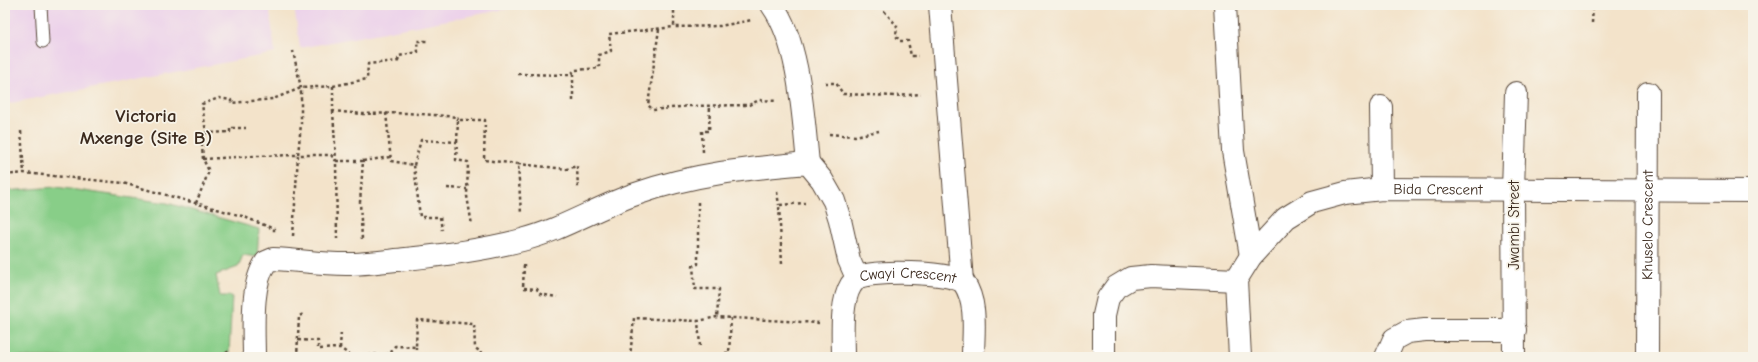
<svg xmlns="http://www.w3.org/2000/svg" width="1758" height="362" viewBox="0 0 1758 362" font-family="'Comic Neue',sans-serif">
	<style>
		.built { fill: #ecd1ea }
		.green { fill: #88ce88; stroke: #627c53 }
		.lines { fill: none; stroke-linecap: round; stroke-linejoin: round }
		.service-casing { stroke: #574638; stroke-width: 13 }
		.minor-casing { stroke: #574638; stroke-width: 24 }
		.path { stroke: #574638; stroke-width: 2.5; stroke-dasharray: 3 3; stroke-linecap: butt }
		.service { stroke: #fff; stroke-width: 11 }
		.minor { stroke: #fff; stroke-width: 22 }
		.labels { text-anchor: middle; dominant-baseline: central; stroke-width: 3.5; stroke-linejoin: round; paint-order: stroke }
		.street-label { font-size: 15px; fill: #3b2a1e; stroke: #f7f3e8 }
		.district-label { font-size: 19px; font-weight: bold; fill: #3b2a1e; stroke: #f7f3e8 }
	</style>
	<rect width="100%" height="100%" fill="#f7f3e8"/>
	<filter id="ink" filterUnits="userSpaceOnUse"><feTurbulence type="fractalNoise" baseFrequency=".025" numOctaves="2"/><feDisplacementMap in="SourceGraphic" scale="8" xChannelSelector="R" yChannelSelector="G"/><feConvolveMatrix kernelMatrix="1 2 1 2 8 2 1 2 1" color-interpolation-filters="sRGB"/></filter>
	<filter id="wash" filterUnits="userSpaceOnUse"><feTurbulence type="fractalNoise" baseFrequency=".012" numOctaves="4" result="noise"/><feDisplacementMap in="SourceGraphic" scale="16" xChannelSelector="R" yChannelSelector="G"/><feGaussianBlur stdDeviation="0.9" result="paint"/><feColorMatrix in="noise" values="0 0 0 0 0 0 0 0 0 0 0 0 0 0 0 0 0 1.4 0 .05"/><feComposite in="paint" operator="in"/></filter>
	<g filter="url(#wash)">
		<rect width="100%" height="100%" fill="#f3e3ca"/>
		<g class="built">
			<path d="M5,5H269L275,53L5,104Z"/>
			<path d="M294,5H527L300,48Z"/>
		</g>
		<path class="green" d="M56,187L167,203L259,229L257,257L243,255L238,267L216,275L220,296H232L229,353L218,357H5V191Z"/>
	</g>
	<g filter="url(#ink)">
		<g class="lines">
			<defs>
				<path id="service" d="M41,5L43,42"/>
				<g id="minor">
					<path d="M772,5C800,44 803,116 808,163"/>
					<path d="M940,5L962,281"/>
					<path d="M1225,5L1233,151L1251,256"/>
					<path d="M1381,107L1382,189"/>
					<path d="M254,357C254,330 250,285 266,262L273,259C297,260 321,264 346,264C365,264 386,261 406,259C445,255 484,250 522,240C562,230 597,207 636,194C692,174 750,168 808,163L822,180L834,201L840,220L849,260L857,278"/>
					<path id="s1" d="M843,357C843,337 840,303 851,285C853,283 855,279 857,278C870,270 954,271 964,283C978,304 973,333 973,357"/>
					<path d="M1104,357V315L1108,298L1116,287L1131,278L1151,276L1236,280"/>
					<path id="s2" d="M1240,357L1236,280L1251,256L1286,218L1312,202L1345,193L1382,189L1753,191"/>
					<path d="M1386,357L1394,339L1407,332L1425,330H1515"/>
					<path d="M1514,357L1513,190L1516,93"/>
					<path id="s3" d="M1647,357L1648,93"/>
				</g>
			</defs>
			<use href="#service" class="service-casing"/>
			<use href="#minor" class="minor-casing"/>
			<g class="path">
				<path d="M689,5L674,8V27L720,26L752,20"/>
				<path d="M884,5L885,12L897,26L896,36L900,41H908L911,56H918"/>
				<path d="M1592,23L1593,5"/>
				<path d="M659,29L648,105L653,110L689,106L749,105L759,100L777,101"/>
				<path d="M398,61L399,56L418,52L417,41H429"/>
				<path d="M518,74L570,75L575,70L599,68V55L611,51L609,34L674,27"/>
				<path d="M825,83H836L843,94L895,96L921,94"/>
				<path d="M333,86V111L362,114L408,113L457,117L458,120"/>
				<path d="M573,101V73"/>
				<path d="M333,111L336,161"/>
				<path d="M386,113L391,161L414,165L420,217H440L442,230"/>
				<path d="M21,131L24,173"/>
				<path d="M206,133L230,132V128H246"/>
				<path d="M829,134L855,136L879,131"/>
				<path d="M457,142L458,120H485L484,160L518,164L521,214"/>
				<path d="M703,152L702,131H709L710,105"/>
				<path d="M203,159L255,156L298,155L301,124V88L293,51"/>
				<path d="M363,161L390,157"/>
				<path d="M518,164L567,169L577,166L578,190"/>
				<path d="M414,165L421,140L457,142L456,160L468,162L467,196L472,225"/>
				<path d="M5,175L24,173L123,183L242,216L274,229V234"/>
				<path d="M447,188L467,189"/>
				<path d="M777,192L779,205"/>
				<path d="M698,202V264L693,266L695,289H719L717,317"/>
				<path d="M196,203L209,171L203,159L201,133H206L202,104L219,98L231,100V103L273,99L301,88L333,86L367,79L368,64L398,61L397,64"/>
				<path d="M293,236L298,155H331L336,161"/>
				<path d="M337,239L336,161H363L360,202L362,239"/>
				<path d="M782,264L779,205L805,203"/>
				<path d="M524,265L523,288L537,289L540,294L557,297"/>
				<path d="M298,340L318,341V349L340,348L353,357"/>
				<path d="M700,346L698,321L717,317L819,323"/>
				<path d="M416,347V357"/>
				<path d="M340,348L341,331"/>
				<path d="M221,357L229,351"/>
				<path d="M297,357L299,316L304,314"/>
				<path d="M370,357V355L390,354L395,346L416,347L417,320L474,324L475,348L481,352L480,357"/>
				<path d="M630,357L634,318L698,321"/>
				<path d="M723,357V353H729L731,318"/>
			</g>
			<use href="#service" class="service"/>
			<use href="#minor" class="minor"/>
		</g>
	</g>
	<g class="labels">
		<g class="street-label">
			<text stroke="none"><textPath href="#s2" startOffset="315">Bida Crescent</textPath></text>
			<text transform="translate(1514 225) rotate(-90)">Jwambi Street</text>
			<text stroke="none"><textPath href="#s3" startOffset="132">Khuselo Crescent</textPath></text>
			<text stroke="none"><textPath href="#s1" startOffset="134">Cwayi Crescent</textPath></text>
		</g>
		<g class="district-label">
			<text x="146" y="116">Victoria<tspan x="146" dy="22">Mxenge (Site B)</tspan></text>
		</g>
	</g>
	<rect width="1758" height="362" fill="none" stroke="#f7f3e8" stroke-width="20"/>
</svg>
